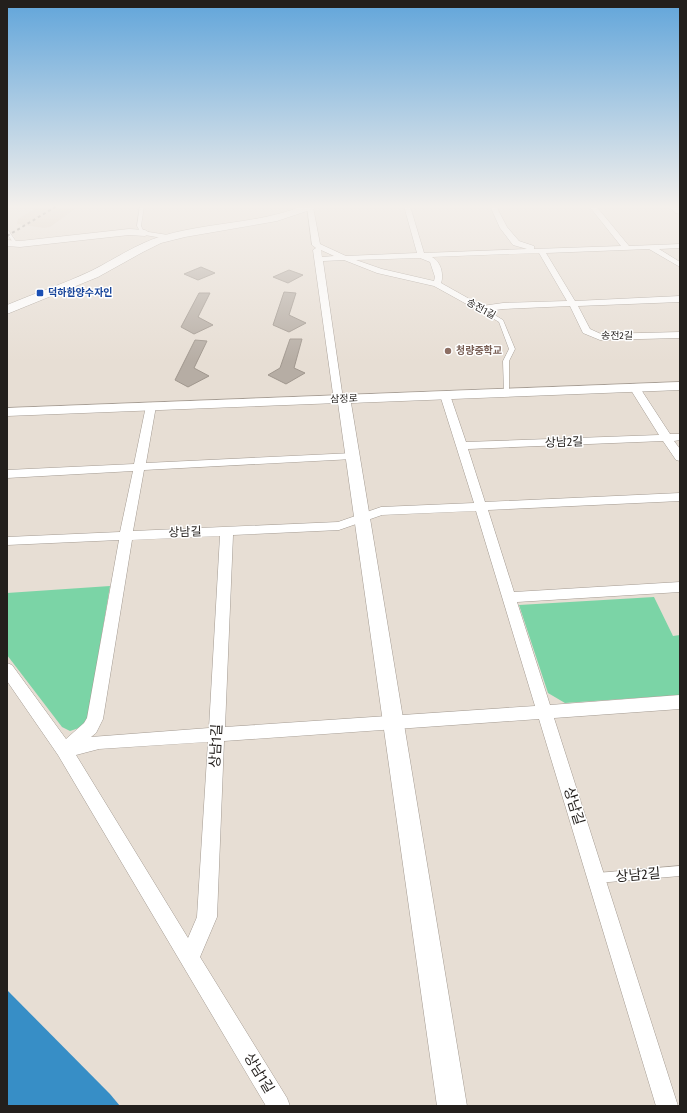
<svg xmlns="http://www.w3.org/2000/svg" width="687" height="1113" viewBox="0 0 687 1113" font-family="'Fira Sans Condensed','Noto Sans KR',sans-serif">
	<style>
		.built { fill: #ded0c0 }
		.green { fill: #7bd4a6 }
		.water { fill: #378ec6 }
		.building { fill: #b6ada4; stroke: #a0978e }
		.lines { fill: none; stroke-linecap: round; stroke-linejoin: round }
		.service-casing { stroke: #a49b92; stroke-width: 1 }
		.minor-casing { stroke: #a49b92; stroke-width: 1 }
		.tertiary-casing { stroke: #a49b92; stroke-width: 1 }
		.secondary-casing { stroke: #a49b92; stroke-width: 1 }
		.service { fill: #fff; fill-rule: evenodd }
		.minor { fill: #fff; fill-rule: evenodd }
		.tertiary { fill: #fff; fill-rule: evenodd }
		.secondary { fill: #fff; fill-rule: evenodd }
		.rail { stroke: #77716b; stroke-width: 2; stroke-dasharray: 3 3; stroke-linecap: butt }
		.transit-dot { fill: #1a4fb4; stroke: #fff; stroke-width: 1.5 }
		.education-dot { fill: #8d6e63; stroke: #fff; stroke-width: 1.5 }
		.labels { text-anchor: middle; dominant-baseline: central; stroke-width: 3; stroke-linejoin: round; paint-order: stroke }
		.far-transit-label { font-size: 10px; font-weight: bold; fill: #164399; stroke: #fff; text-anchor: start }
		.far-street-label { font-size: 10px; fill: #231f1c; stroke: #fff }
		.far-education-label { font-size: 10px; font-weight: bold; fill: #785e54; stroke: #fff; text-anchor: start }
		.street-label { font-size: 12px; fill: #231f1c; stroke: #fff }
		.near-street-label { font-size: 14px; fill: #231f1c; stroke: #fff }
	</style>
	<rect width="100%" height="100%" fill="#e7ded4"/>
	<path class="built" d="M39,206H79L50,227L44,228L17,224L18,219Z"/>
	<g class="green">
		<path d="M110,586L87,722L82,727L70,731L62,727L7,655V593Z"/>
		<path d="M654,597L673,636L680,635V695L565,703L548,693L519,605Z"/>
	</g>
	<path class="water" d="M7,990L110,1094L120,1106H7Z"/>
	<g class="building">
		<path d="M201,267L215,273L198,280L184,274Z"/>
		<path d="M289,270L303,275L288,283L273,277Z"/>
		<path d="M284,292L296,293L289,315L306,323L289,332L273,325Z"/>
		<path d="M199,293H210L198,317L213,325L194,334L181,327Z"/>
		<path d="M290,339H302L294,368L305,373L286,384L268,375L280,368Z"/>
		<path d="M195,340L207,341L194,368L209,376L188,387L175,380Z"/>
	</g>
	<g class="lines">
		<defs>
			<g id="service">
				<path d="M140,206H144L141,226L144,232L142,233H141L137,226Z"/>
				<path d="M7,230H8L17,243V245H15L7,234Z"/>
				<path d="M479,308H483L503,320L515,349L509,361V393H505L504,392L503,361L509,349L499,322L479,310Z"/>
				<path d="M680,866V876L597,883L593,882L592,878L593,874L597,873Z"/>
			</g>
			<g id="minor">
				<path d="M307,206L313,207L320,244L346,256L417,253L404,206H410L424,253L527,249L513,245L500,228L490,206H496L507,227L519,241L534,246V249L621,246L589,206H596L629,246L680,244V248L659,249L680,262V267L649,249L546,253L575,301L680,296V302L578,306L590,329L601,334L680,332V338L600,340L583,333L570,306L503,309L481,312L434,286L377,273L344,260L323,261L343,399L338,402L334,401L313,250L316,248L312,245ZM321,250L334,256L322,257ZM539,253L567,301L503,303L482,306L441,283C444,275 441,261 432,257ZM420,258L430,262L435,277L434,281L382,269L356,260Z"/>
				<path d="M142,231L168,235L172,237L168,239L145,235L141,233Z"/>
				<path d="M634,384L638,385L670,434H680V440L674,441L680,449V461L676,460L663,441L468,449L485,502L680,493V501L488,510L514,592L680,582V592L517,602L550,705L680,695V709L554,718L678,1106H656L539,719L224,741L217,917L200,957L287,1098L290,1106H266L58,755L7,681V663L12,665L66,739L84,723L87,718L119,540L7,545V537L120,532L133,471L7,478V470L134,464L146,406L151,403L156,406L146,463L353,453L357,454L359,456L357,458L353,459L144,470L133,531L338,522L381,507L474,503L440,395L441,393L445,392L450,395L466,442L659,435L629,387ZM476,511L535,706L225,727L233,535L339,530L382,515ZM220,536L209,728L91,737L96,733L103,719L132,540ZM208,742L197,917L188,938L76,755L99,749Z"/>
			</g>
			<g id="tertiary">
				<path d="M129,229L145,230L150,233L145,236L129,235L20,247L7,246V240L20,241Z"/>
				<path d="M680,382V390L351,403L467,1106H437L338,403L7,416V408Z"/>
			</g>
			<g id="secondary">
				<path d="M303,206H317L316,208L277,221L185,237L161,243L143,252L98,277L7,314V305C35,293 64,284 91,271C115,259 136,244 162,236C208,222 258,224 303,206Z"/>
				<path d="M668,206H680V214L676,213Z"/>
			</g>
		</defs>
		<use href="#service" class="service-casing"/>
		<use href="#minor" class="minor-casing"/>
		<use href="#tertiary" class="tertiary-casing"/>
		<use href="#secondary" class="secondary-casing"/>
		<use href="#service" class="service"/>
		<use href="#minor" class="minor"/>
		<use href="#tertiary" class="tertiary"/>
		<use href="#secondary" class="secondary"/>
		<path class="rail" d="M7,236L57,206"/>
	</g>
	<linearGradient id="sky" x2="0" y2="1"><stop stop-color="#61a5da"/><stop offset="0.57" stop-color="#f4f0ec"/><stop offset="1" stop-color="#f4f0ec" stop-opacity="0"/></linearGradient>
	<rect width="687" height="362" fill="url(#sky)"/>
	<rect class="transit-dot" x="36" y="289" width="8" height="8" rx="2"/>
	<circle class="education-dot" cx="448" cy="351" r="4"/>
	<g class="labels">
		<g class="far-transit-label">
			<text x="48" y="293">덕하한양수자인</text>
		</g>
		<g class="far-street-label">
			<text transform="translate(481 309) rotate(29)">송전1길</text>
			<text transform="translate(617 336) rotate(1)">송전2길</text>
			<text transform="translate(344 399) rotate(-2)">삼정로</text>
		</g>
		<g class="far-education-label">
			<text x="456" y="351">청량중학교</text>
		</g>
		<g class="street-label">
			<text transform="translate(564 442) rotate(-2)">상남2길</text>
			<text transform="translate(185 532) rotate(-2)">상남길</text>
		</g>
		<g class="near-street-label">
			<text transform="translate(216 746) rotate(-87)">상남1길</text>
			<text transform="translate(574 806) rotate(73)">상남길</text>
			<text transform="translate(638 875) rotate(-5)">상남2길</text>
			<text transform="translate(259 1073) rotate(59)">상남1길</text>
		</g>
	</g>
	<rect width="687" height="1113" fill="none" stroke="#231f1c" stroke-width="16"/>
</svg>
